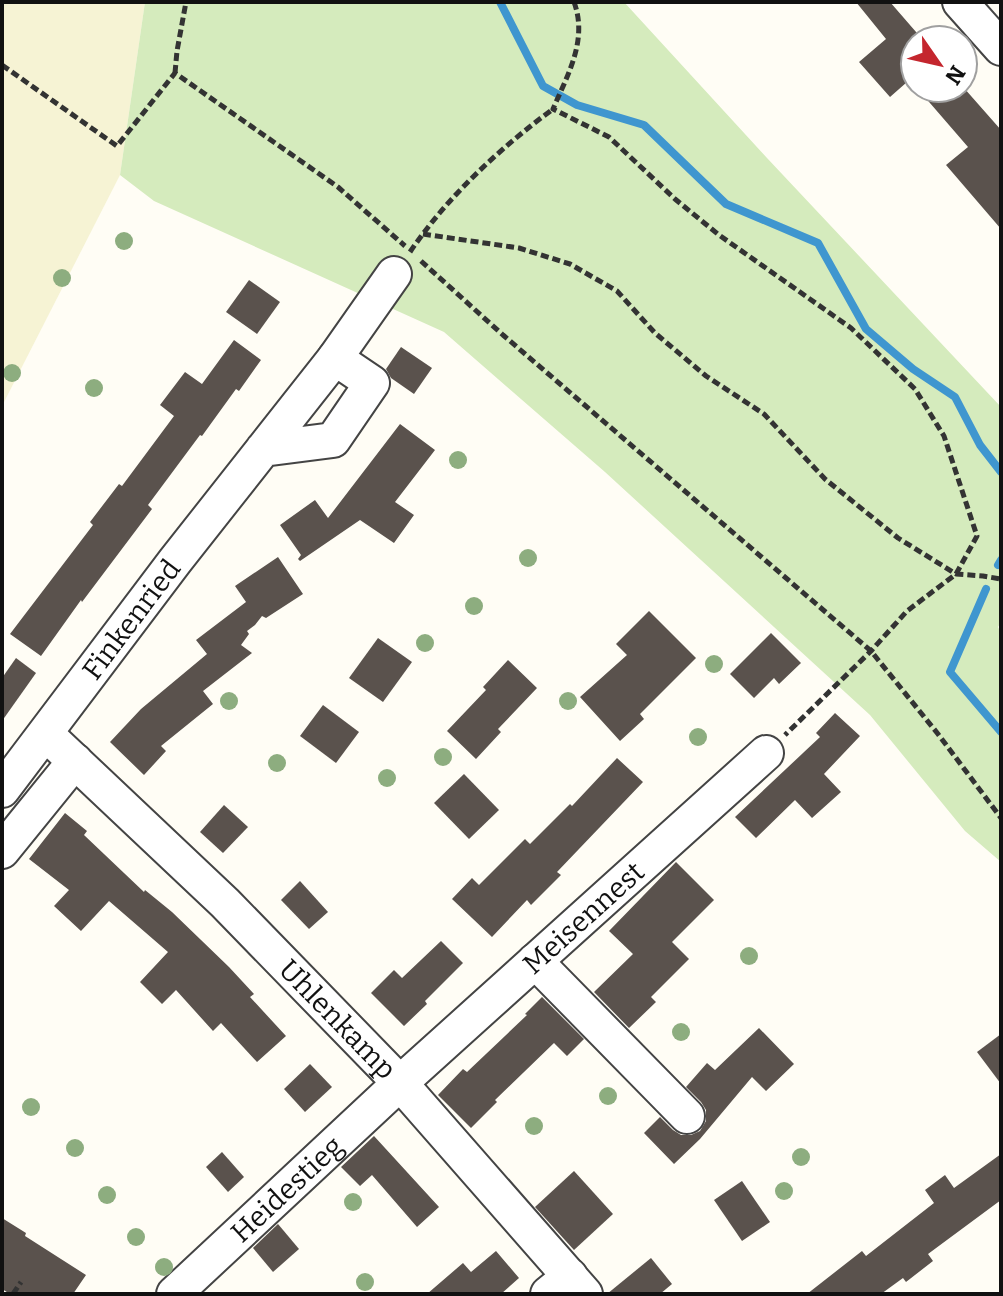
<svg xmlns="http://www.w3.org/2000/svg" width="1003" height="1296" viewBox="0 0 1003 1296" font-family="Bitter,serif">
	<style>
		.farmland { fill: #f6f3d4 }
		.green { fill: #d5ebbd }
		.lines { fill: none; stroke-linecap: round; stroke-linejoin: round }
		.stream { stroke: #3f96cf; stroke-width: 8 }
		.building { fill: #5a524d }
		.minor-casing { stroke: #444; stroke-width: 38 }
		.path { stroke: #333; stroke-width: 5; stroke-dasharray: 8 4; stroke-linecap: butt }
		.minor { stroke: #fff; stroke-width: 34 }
		.tree { fill: #8dad7f }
		.labels { text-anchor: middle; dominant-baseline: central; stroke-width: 8; stroke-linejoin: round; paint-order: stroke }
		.street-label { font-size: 28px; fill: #111; stroke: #fff }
	</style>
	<rect width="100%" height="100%" fill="#fffdf5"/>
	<path class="farmland" d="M2,2H145L120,175L2,406Z"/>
	<path class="green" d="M145,2H624L767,158L1001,407V622L998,627L1001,633V862L965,831L870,715L605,472L444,332L154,201L120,175Z"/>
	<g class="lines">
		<g class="stream">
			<path d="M500,2L543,86L577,105L644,125L726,204L818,243L866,329L913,369L955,397L980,445L1001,472"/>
			<path d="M998,565L1001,560"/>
			<path d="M986,589L950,672L1001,732"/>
		</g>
	</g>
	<g class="building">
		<path d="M856,2H890L923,40H915V75L890,97L859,62L886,39Z"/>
		<path d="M917,88H964L1001,130V229L946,165L968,147Z"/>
		<path d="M249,280L280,302L257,334L226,312Z"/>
		<path d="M234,340L261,360L239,391L236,389L202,436L200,435L148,505L152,509L82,602L81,600L41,656L10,634L93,525L90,522L119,484L122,486L174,416L160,405L185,372L202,384Z"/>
		<path d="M401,347L432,368L414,394L391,378L386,369Z"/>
		<path d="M400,424L435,450L395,502L414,515L394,543L360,520L300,561L298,559L301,555L280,525L315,500L328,518Z"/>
		<path d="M278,557L303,594L266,618L262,616L255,625L247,631L249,634L241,645L252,653L203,691L213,704L161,746L166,751L144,775L110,742L141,709L207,654L196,640L246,602L235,586Z"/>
		<path d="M649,611L696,658L640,714L644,719L620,741L580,697L627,655L616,644Z"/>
		<path d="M771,633L801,663L779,684L774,678L754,698L730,674Z"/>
		<path d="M378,638L412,662L383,702L349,678Z"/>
		<path d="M16,658L36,673L2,721V678Z"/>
		<path d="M508,660L537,688L498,729L501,732L476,759L447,731L486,690L483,687Z"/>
		<path d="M323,705L359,732L336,763L300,736Z"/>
		<path d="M835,713L860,736L824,774L841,792L812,818L795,800L756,838L735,817L820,737L816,733Z"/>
		<path d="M617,758L643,782L557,872L561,875L531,905L527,900L492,937L452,899L472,878L479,885L525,839L530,844L570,804L572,806Z"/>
		<path d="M464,774L499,810L469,839L434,803Z"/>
		<path d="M224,805L248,827L223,853L200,832Z"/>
		<path d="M65,813L87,831L84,835L144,892L145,890L172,912L229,967L254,994L250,997L286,1036L257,1062L221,1023L213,1031L176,990L162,1004L140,982L168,952L109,901L81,931L54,906L69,890L29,859Z"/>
		<path d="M676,862L714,900L672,942L689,959L651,997L656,1002L629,1028L594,992L633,954L609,931Z"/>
		<path d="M300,881L328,912L309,929L281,900Z"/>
		<path d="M441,941L463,963L425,1001L427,1004L404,1026L371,993L394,970L402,978Z"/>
		<path d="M542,997L584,1039L567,1056L554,1043L495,1100L497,1102L471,1128L438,1095L463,1069L467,1072L527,1015L525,1014Z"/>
		<path d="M759,1028L794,1064L766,1091L752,1077L700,1139L674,1164L644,1133L660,1117L673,1130L681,1135H691L700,1131L706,1121V1110L701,1102L686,1087L707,1063L715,1070Z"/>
		<path d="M1001,1034V1084L977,1052Z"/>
		<path d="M310,1064L332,1087L305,1112L284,1089Z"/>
		<path d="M374,1136L439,1207L417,1227L372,1175L360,1186L341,1167Z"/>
		<path d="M222,1152L244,1177L228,1192L206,1167Z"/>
		<path d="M1001,1154V1200L928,1254L933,1261L906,1282L903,1278L881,1294H807L862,1251L866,1256L934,1203L925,1190L945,1175L954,1188Z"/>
		<path d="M574,1171L613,1214L574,1250L535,1207Z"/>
		<path d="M742,1181L770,1222L742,1241L714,1200Z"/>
		<path d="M2,1218L26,1233L25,1236L86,1275L73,1294H10L2,1289Z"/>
		<path d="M278,1224L299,1249L273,1272L253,1248Z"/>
		<path d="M496,1251L519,1278L501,1294H427L463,1263L471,1272Z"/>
		<path d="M651,1258L672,1284L660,1294H607Z"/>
	</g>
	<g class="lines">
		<defs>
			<g id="minor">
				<path d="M960,2L1001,48"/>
				<path d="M335,358L394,274"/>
				<path id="s1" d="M46,734L225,903L400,1083L585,1294"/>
				<path id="s2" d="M2,790L175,561L335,358L372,383L333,440L263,449"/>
				<path d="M2,851L75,761"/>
				<path d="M535,961L687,1116"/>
				<path id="s3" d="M174,1294L400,1083L766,753"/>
				<path d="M548,1294L570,1276"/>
			</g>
		</defs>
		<use href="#minor" class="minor-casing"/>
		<g class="path">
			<path d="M574,2C588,40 568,74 553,109L609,137L675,199L719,235L851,328L915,389L944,436L977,536L956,574L907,611L871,651L785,735"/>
			<path d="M2,65L117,146L175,73L338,187L405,246"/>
			<path d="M175,73L177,51L186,2"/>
			<path d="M423,234L519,248L570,264L617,291L655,333L706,376L764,414L825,479L898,538L956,574L983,576L1001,579"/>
			<path d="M410,252C447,197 500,148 553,109"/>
			<path d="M421,261L503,335L871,651L938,734L1001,818"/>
			<path d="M13,1294L21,1282"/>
		</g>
		<use href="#minor" class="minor"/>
	</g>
	<g class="tree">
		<circle cx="124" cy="241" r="9"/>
		<circle cx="62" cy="278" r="9"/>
		<circle cx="12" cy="373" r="9"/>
		<circle cx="94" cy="388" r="9"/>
		<circle cx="458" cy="460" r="9"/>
		<circle cx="528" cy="558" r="9"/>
		<circle cx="474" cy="606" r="9"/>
		<circle cx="425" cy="643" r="9"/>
		<circle cx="714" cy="664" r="9"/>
		<circle cx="229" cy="701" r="9"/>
		<circle cx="568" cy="701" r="9"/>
		<circle cx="698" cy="737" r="9"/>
		<circle cx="443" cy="757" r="9"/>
		<circle cx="277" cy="763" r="9"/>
		<circle cx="387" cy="778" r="9"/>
		<circle cx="749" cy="956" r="9"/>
		<circle cx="681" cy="1032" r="9"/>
		<circle cx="608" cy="1096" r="9"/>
		<circle cx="31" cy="1107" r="9"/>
		<circle cx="534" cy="1126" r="9"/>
		<circle cx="75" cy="1148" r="9"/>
		<circle cx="801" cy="1157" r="9"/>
		<circle cx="784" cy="1191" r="9"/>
		<circle cx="107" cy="1195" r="9"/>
		<circle cx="353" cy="1202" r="9"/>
		<circle cx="136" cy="1237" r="9"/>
		<circle cx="164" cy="1267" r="9"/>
		<circle cx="365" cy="1282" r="9"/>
	</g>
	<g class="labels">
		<g class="street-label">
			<text stroke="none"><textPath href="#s2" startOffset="214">Finkenried</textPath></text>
			<text stroke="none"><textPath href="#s3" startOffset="556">Meisennest</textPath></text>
			<text stroke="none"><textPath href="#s1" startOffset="408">Uhlenkamp</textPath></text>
			<text stroke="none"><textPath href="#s3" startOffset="154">Heidestieg</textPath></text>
		</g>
	</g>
	<rect width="1003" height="1296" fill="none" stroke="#111111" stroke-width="8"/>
	<g transform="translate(939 64) rotate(124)"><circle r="38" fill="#ffffff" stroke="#a0a0a0" stroke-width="2"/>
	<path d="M0-6L14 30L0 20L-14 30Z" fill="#c4262e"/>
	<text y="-12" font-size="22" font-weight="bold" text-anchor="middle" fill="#111111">N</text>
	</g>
</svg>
